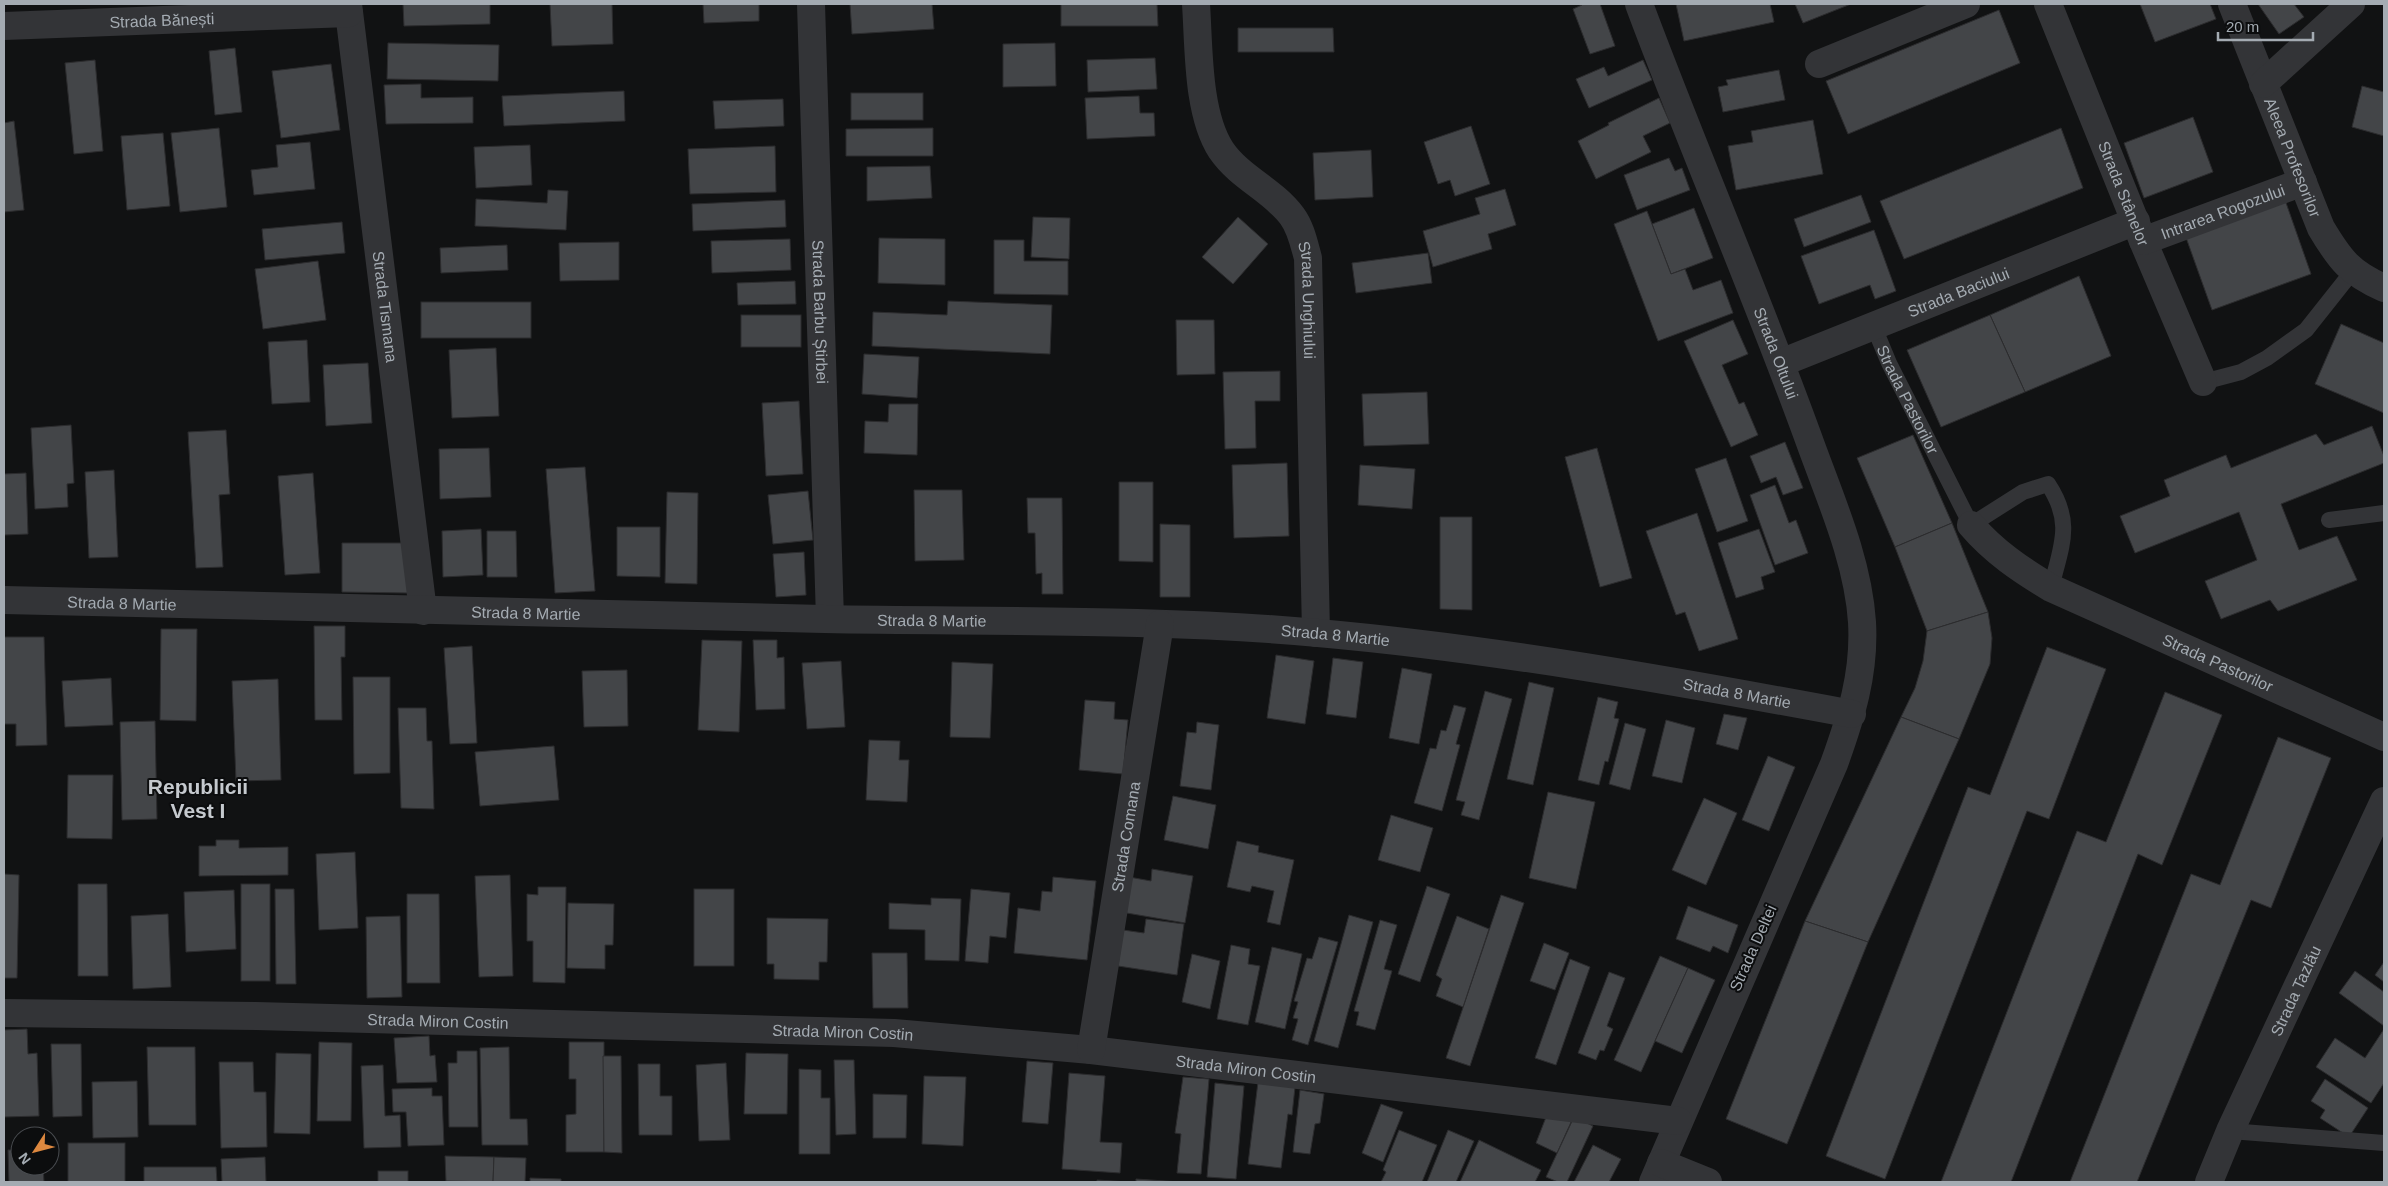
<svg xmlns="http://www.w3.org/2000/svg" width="2388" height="1186" viewBox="0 0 2388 1186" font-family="Arial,sans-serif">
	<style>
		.building { fill: #434548; stroke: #2c2c2e }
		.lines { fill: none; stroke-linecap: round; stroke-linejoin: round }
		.service { stroke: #333437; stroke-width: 16 }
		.minor { stroke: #333437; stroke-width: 28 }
		.labels { text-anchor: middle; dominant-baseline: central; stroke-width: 4; stroke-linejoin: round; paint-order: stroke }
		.street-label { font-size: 16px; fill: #a4abb2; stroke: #0c0d0e }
		.district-label { font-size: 21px; font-weight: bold; fill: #c5c9ce; stroke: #0c0d0e }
	</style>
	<rect width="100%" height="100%" fill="#111213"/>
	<g class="building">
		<path d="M403,4H490V24L404,26Z"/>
		<path d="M550,4H612L613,44L552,46Z"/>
		<path d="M703,4H759V21L704,23Z"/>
		<path d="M850,4H932L934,29L852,34Z"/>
		<path d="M1061,4H1157L1158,26H1061Z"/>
		<path d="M1581,4H1600L1615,46L1590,54L1573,9L1582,5Z"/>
		<path d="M1676,4H1770L1774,22L1684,41Z"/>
		<path d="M1795,4H1851L1803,23Z"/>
		<path d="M2140,4H2210L2216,19L2155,42Z"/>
		<path d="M2258,4H2294L2304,17L2279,34Z"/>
		<path d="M1999,10L2020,63L1848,134L1826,81Z"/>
		<path d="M1238,28H1333L1334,52H1238Z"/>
		<path d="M388,43L499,45L498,81L387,79Z"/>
		<path d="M1055,43L1056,86L1003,87V44Z"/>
		<path d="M235,48L242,112L215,115L209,51Z"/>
		<path d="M1155,58L1157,89L1088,92L1087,60Z"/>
		<path d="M95,60L103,151L74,154L65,63Z"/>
		<path d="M1643,60L1652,80L1589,108L1576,79L1604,67L1608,76Z"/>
		<path d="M331,64L340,130L281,138L272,71Z"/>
		<path d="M1779,70L1785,100L1723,112L1718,87L1728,85L1726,80Z"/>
		<path d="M421,84V98L473,97V123L386,124L384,85Z"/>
		<path d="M2362,86L2384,92V136L2352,127Z"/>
		<path d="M624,91L625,121L504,126L502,96Z"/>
		<rect x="851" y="93" width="72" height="27"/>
		<path d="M1139,96L1140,113H1154L1155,136L1087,139L1085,98Z"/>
		<path d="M1659,98L1670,123L1643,136L1651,152L1596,179L1578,141L1609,125L1608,123Z"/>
		<path d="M783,99L784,126L715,129L713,101Z"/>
		<path d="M2193,117L2213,172L2144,198L2124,143Z"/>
		<path d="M1813,120L1823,174L1736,190L1728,146L1753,142L1751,131Z"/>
		<path d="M14,121L24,210L4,212V123Z"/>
		<path d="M1471,126L1490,184L1455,196L1450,180L1438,184L1424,142Z"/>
		<path d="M219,128L227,207L180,212L171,133Z"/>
		<path d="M933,128V156H846V129Z"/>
		<path d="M2061,128L2083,188L1904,259L1880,201Z"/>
		<path d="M163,133L170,206L127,210L121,136Z"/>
		<path d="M310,142L315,189L254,195L251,170L278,167L276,145Z"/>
		<path d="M530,145L532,185L476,188L474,147Z"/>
		<path d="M775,146L776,192L690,194L688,149Z"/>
		<path d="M1371,150L1373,197L1315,200L1313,153Z"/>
		<path d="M1669,158L1675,171L1682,168L1690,190L1637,210L1624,175Z"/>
		<path d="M930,166L932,198L867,201V167Z"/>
		<path d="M1505,189L1516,225L1488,234L1492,249L1433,267L1423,231L1480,214L1475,198Z"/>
		<path d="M548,190L568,191L566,230L475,226L476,199L547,203Z"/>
		<path d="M1861,195L1871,222L1804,247L1794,219Z"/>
		<path d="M2284,197L2311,274L2212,310L2184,232Z"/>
		<path d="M785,200L786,227L693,231L692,204Z"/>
		<path d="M1694,208L1713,258L1671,274L1652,224Z"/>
		<path d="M1647,211L1671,274L1685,269L1693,290L1721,280L1733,313L1658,341L1614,224Z"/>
		<path d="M1033,217L1070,218L1069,259L1031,257Z"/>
		<path d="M1238,217L1268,244L1233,284L1202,257Z"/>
		<path d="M342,222L345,253L265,260L262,229Z"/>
		<path d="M1874,230L1896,291L1875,299L1870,285L1819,304L1801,256Z"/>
		<path d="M879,238L945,239V285L878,283Z"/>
		<path d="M790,239L791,270L712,273L711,241Z"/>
		<path d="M994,240H1024V261H1068V295L994,294Z"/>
		<path d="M619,242V280L560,281L559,243Z"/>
		<path d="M507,245L508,270L441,273L440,248Z"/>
		<path d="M1428,253L1432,283L1356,293L1352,263Z"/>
		<path d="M318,261L326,320L263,329L255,269Z"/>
		<path d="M2079,276L2111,356L2025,392L1990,315Z"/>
		<path d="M795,281L796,304L738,305L737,283Z"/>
		<path d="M948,301L1052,305L1050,354L872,346L873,312L947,315Z"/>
		<rect x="421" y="302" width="110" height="36"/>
		<rect x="741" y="315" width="60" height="32"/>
		<path d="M1990,315L2025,392L1941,427L1907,350Z"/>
		<path d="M1176,320H1214L1215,374L1177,375Z"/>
		<path d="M1733,320L1748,354L1722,365L1739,404L1744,402L1758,435L1731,447L1684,341Z"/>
		<path d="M2341,324L2384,343V413L2315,384Z"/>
		<path d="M307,340L310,402L272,404L268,342Z"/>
		<path d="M496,348L499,416L452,418L449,350Z"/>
		<path d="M864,354L919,357L917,398L862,394Z"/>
		<path d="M368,363L372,423L326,426L323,365Z"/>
		<path d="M1280,371V401H1255L1256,448L1225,449L1223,372Z"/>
		<path d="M1427,392L1429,444L1364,446L1362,394Z"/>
		<path d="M799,401L803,474L766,476L762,403Z"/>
		<path d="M889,404H918L917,455L864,453L865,421L888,422Z"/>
		<path d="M71,425L74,483L67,484L68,507L35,509L31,428Z"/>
		<path d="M2372,426L2384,456V463L2281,504L2299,550L2337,536L2357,580L2278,611L2270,600L2221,619L2205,581L2257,560L2239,512L2135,553L2120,516L2170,496L2164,480L2226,455L2231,468L2316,434L2324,445Z"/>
		<path d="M226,430L230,494L219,495L223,567L196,568L188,432Z"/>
		<path d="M1913,435L1952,523L1895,547L1857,458Z"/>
		<path d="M1785,442L1803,488L1783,495L1776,477L1761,483L1750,456Z"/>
		<path d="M489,448L491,497L440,499L439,449Z"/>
		<path d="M1597,448L1632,578L1600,587L1565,457Z"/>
		<path d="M1726,458L1748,521L1717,532L1695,469Z"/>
		<path d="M1287,463L1289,536L1234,538L1232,465Z"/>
		<path d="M1360,465L1415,469L1412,509L1358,505Z"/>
		<path d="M585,467L595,591L555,593L546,469Z"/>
		<path d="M114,470L118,557L89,558L85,472Z"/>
		<path d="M26,473L28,534L4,535V474Z"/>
		<path d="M313,473L320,573L285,575L278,476Z"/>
		<path d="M1119,482H1153V562L1119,561Z"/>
		<path d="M1775,485L1789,523L1796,520L1808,553L1775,565L1750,495Z"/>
		<path d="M914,490H962L964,560L915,561Z"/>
		<path d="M808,491L813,540L773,544L768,495Z"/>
		<path d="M667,492L698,493L697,584L665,583Z"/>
		<path d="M1027,498H1062L1063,594H1042V573L1036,574L1035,533H1028Z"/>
		<path d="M1697,513L1738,639L1699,651L1685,612L1676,615L1646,531Z"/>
		<path d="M1440,517H1472V610L1440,609Z"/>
		<path d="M1952,523L1988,612L1927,631L1895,547Z"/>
		<path d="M1160,524L1190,525V597H1160Z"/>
		<path d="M617,527H660V577L617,576Z"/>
		<path d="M481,529L483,575L443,577L442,531Z"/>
		<path d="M1759,529L1775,572L1761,577L1764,589L1736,598L1718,543Z"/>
		<path d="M487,531H516L517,577H487Z"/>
		<path d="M342,543H409V593L342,592Z"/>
		<path d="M804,552L806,595L776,597L773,554Z"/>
		<path d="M1988,612L1992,638L1990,664L1959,739L1901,717L1915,688L1923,661L1927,631Z"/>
		<path d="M314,626H345V657H341L342,720H315Z"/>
		<path d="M161,629H197L196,721L160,720Z"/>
		<path d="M4,637H44L47,745L16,746V724H4Z"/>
		<path d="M702,640L742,641L739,732L698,730Z"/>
		<path d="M753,640H777V658L784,657L785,709L756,710Z"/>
		<path d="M472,646L477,743L450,744L444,648Z"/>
		<path d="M2047,647L2106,669L2049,819L2027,811L1885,1179L1826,1156L1968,787L1990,795Z"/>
		<path d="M1276,655L1314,661L1305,724L1267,718Z"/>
		<path d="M1333,658L1363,662L1356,718L1326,714Z"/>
		<path d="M841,661L845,727L807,729L802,663Z"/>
		<path d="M952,662L993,664L990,738L950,737Z"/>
		<path d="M1402,668L1432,674L1419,744L1389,738Z"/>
		<path d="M627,670L628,726L584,727L582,671Z"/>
		<path d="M353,677H390V773L354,774Z"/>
		<path d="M111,678L113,725L65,727L62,681Z"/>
		<path d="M278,679L281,780L236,781L232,681Z"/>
		<path d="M1529,682L1554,688L1533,785L1507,779Z"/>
		<path d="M1485,691L1512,699L1479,820L1461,815L1465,802L1456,800Z"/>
		<path d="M2165,692L2222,715L2162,865L2138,854L2011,1182H1941L2077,831L2106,842Z"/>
		<path d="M1598,697L1618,702L1614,718L1619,719L1608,762L1605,761L1599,785L1578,780Z"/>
		<path d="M1085,700L1115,702L1114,719L1128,720L1123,774L1079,770Z"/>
		<path d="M1454,705L1466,708L1456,744L1460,745L1442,811L1414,803L1430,748L1436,749L1441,730L1446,731Z"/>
		<path d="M398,708H426L427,741H432L434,809L401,808Z"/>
		<path d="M1724,714L1747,718L1738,750L1716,744Z"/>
		<path d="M1901,717L1959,739L1868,942L1805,921Z"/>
		<path d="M1666,720L1695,728L1682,783L1652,776Z"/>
		<path d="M155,721L157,819L122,820L120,722Z"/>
		<path d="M1197,722L1219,725L1211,790L1180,786L1187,732L1196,733Z"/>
		<path d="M1625,723L1646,729L1630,790L1609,784Z"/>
		<path d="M2278,737L2331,758L2271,908L2251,900L2137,1182H2070L2191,874L2220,885Z"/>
		<path d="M869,740L900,741L899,760H909L907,802L866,800Z"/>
		<path d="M554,746L559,800L480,806L475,752Z"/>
		<path d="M1768,756L1795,767L1769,831L1742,820Z"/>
		<path d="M68,775H113L112,839L67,838Z"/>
		<path d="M1548,792L1595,802L1576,889L1529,878Z"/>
		<path d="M1173,796L1216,805L1208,849L1164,840Z"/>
		<path d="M1704,798L1737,813L1706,885L1672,870Z"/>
		<path d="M1391,815L1433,828L1420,872L1378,860Z"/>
		<path d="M216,840H239V848L288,847V875L199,876V846H216Z"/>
		<path d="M1237,841L1259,846L1258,852L1294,860L1280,925L1267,922L1274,891L1252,886L1250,892L1227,887Z"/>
		<path d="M355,852L358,928L319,930L316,854Z"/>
		<path d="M1152,869L1193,876L1185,923L1115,911L1129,877L1151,881Z"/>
		<path d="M4,874L19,875L17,978H4Z"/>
		<path d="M510,875L513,976L479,977L475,876Z"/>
		<path d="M1053,877L1096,881L1087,960L1014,953L1018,908L1040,911L1042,891L1052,892Z"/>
		<path d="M78,884H107L108,976H78Z"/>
		<rect x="241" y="884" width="29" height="97"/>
		<path d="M1427,886L1450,894L1420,982L1398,974Z"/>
		<path d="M538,887H566L565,983L533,982V941H527V894L538,895Z"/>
		<path d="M275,889H294L296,984H276Z"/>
		<rect x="694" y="889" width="40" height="77"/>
		<path d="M971,889L1010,893L1006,938L990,936L988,963L965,961Z"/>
		<path d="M234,890L236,949L186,952L184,892Z"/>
		<path d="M407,894H439L440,983H407Z"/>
		<path d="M1501,895L1524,903L1470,1066L1446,1058Z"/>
		<path d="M931,898L961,899L959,961L925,960V930L889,929V903L931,905Z"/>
		<path d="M568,903L614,904L613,945H605V969L567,968Z"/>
		<path d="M1688,906L1738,925L1728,953L1713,946L1710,952L1676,939Z"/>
		<path d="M168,914L171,987L133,989L131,916Z"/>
		<path d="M1349,915L1373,922L1338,1048L1314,1041Z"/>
		<path d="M400,916L402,997L367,998L366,917Z"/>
		<path d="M1457,916L1489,929L1463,1007L1436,996L1442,979L1436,975Z"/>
		<path d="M767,918L828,919L827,962H819V980L774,979V964H767Z"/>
		<path d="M1146,919L1184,924L1177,975L1118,966L1123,930L1144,933Z"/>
		<path d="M1380,920L1397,925L1384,969L1392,971L1375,1030L1356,1025L1359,1012L1354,1011Z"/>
		<path d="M1805,921L1868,942L1787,1144L1726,1119Z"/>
		<path d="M1319,937L1338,942L1308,1045L1292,1040L1298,1019L1293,1018L1298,1002L1294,1001L1307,958L1312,959Z"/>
		<path d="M1544,943L1569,953L1555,990L1530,981Z"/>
		<path d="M1231,945L1250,949L1248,964L1260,966L1248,1025L1217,1019Z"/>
		<path d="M1272,947L1302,954L1285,1029L1255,1022Z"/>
		<path d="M872,953H907L908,1008H873Z"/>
		<path d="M1192,954L1220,961L1210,1009L1182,1002Z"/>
		<path d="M1660,956L1688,968L1641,1072L1614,1060Z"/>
		<path d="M1570,959L1590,967L1556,1065L1535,1058Z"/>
		<path d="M2384,962V982L2375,975Z"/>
		<path d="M1688,968L1715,980L1682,1053L1655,1041Z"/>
		<path d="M2355,971L2384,992V1026L2339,993Z"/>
		<path d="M1609,972L1625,978L1607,1026L1613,1029L1604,1051L1600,1050L1596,1060L1578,1053Z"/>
		<path d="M27,1029L28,1054L37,1053L39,1116L4,1117V1030Z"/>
		<path d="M2384,1029V1083L2371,1103L2316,1067L2335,1038L2365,1058Z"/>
		<path d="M429,1036L430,1056L435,1055L437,1082L397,1083L394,1038Z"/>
		<path d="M319,1042L352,1043L351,1121H317Z"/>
		<path d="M569,1042H604V1152H566V1115L576,1114V1079H569Z"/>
		<path d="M51,1044H81L82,1116L53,1117Z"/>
		<path d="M147,1047H195L196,1125H149Z"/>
		<path d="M509,1047L510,1119H527L528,1145H482L480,1048Z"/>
		<path d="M457,1051H477L478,1127H449L448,1063H457Z"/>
		<path d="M276,1053L311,1054L310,1134L274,1133Z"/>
		<path d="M746,1053L788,1054L787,1114H744Z"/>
		<path d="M603,1056H621L622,1153L604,1152Z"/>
		<path d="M834,1060H854L856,1134L836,1135Z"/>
		<path d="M1027,1061L1053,1063L1048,1124L1022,1122Z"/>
		<path d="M219,1062H253L254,1092H266L267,1147L221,1148Z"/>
		<path d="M726,1063L730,1140L699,1141L696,1065Z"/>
		<path d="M638,1064H660V1096H672V1135H639Z"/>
		<path d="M383,1065L385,1116L400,1115L401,1147L364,1148L361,1066Z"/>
		<path d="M799,1069L821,1070V1098H830V1154H799Z"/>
		<path d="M1069,1073L1105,1076L1100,1142L1122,1143L1120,1173L1062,1169Z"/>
		<path d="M924,1076L966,1077L963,1146L922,1144Z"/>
		<path d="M1183,1077L1209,1079L1201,1174L1177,1173L1181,1134L1175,1133Z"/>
		<path d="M2325,1079L2368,1108L2349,1137L2320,1118L2325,1110L2311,1101Z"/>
		<path d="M137,1081L138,1137L93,1138L92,1082Z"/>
		<path d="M1258,1082L1295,1087L1292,1115L1288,1114L1281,1168L1248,1164Z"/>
		<path d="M1215,1083L1244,1086L1236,1179L1207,1177Z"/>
		<path d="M432,1088V1096H442L444,1145L408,1146L406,1112H393L392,1089Z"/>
		<path d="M1300,1090L1324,1094L1320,1123L1315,1124L1310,1154L1293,1152Z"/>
		<path d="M873,1094L907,1095L906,1138H873Z"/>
		<path d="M1381,1104L1403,1112L1383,1162L1362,1153Z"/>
		<path d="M1548,1112L1572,1120L1557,1153L1536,1143Z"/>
		<path d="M1574,1117L1593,1126L1567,1182H1558L1546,1177Z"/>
		<path d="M1399,1130L1437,1145L1422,1182H1381L1386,1172L1383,1170Z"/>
		<path d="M1448,1130L1474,1141L1456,1182H1427Z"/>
		<path d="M1479,1140L1541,1170L1535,1182H1460Z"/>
		<rect x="68" y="1143" width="57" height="39"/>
		<path d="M1593,1145L1621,1159L1609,1182H1574Z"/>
		<path d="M8,1150H20V1166H43L44,1182H9Z"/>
		<path d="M445,1156L494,1157L493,1182L446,1181Z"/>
		<path d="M265,1157L266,1182H222L221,1159Z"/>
		<path d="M494,1157L526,1158L525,1182H493Z"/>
		<path d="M144,1167H216L217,1182H144Z"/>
		<rect x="378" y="1171" width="30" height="11"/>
		<path d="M530,1178L561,1179V1182H530Z"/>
		<path d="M1136,1179L1180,1182H1136Z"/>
		<path d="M1097,1180L1129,1182H1097Z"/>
	</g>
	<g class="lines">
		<g class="service">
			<path id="s1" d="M1874,327L1889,363L1971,525L2023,492L2048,484C2074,523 2061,546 2051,588"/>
			<path d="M2203,382L2241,372L2267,358L2306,330L2352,272"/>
			<path d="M2329,520L2384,513"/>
			<path d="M2230,1131L2384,1143"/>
		</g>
		<g class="minor">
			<path id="s2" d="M348,4L423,611"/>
			<path id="s3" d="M811,4L830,619"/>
			<path id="s4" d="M1196,4C1199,47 1197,113 1221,150C1240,178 1273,190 1292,216C1301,228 1304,244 1308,258L1316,633"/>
			<path id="s5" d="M1639,4C1693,149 1755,291 1808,437C1829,496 1858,559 1862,622C1865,673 1851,717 1834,764L1653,1182"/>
			<path id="s6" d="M2048,4L2143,241L2203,382"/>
			<path id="s7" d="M2232,4L2321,228C2340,260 2350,273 2384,288"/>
			<path id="s8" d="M4,26L349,13"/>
			<path d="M1819,64L1966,4"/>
			<path d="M2263,84L2351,4"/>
			<path id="s9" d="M2143,241L2303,182"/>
			<path id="s10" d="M1781,363L2136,221"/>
			<path id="s11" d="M1971,525C1994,552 2021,570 2051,588L2384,737"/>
			<path id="s12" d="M4,600C277,607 550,614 824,619C988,622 1154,618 1318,633C1497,649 1675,681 1852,714"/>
			<path id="s13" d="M4,1013L256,1016L894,1033L1091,1050L1678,1121"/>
			<path id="s14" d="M1091,1050L1160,624"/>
			<path d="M1661,1163L1708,1182"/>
			<path id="s15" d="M2209,1182L2230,1131L2384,801"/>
		</g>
	</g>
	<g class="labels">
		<g class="street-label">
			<text stroke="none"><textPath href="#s8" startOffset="158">Strada Bănești</textPath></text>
			<text stroke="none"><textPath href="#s7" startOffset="165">Aleea Profesorilor</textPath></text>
			<text stroke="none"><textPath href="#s6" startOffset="204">Strada Stânelor</textPath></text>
			<text stroke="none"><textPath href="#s9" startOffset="85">Intrarea Rogozului</textPath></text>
			<text stroke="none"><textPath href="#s10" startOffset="191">Strada Baciului</textPath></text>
			<text stroke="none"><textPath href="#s4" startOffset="334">Strada Unghiului</textPath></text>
			<text stroke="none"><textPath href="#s2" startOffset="305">Strada Tismana</textPath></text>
			<text stroke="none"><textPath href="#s3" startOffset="308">Strada Barbu Știrbei</textPath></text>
			<text stroke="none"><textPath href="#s5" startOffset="375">Strada Oltului</textPath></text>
			<text stroke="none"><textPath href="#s1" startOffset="80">Strada Pastorilor</textPath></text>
			<text stroke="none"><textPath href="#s12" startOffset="118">Strada 8 Martie</textPath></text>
			<text stroke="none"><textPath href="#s12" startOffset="522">Strada 8 Martie</textPath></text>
			<text stroke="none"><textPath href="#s12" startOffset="928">Strada 8 Martie</textPath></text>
			<text stroke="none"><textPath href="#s12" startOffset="1332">Strada 8 Martie</textPath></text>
			<text stroke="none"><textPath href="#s11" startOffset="285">Strada Pastorilor</textPath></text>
			<text stroke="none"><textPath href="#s12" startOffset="1738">Strada 8 Martie</textPath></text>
			<text stroke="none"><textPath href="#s14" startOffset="216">Strada Comana</textPath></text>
			<text transform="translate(1753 948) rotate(-66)">Strada Deltei</text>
			<text stroke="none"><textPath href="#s15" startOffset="210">Strada Tazlău</textPath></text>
			<text stroke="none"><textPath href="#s13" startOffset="434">Strada Miron Costin</textPath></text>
			<text stroke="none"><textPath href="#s13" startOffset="839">Strada Miron Costin</textPath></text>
			<text stroke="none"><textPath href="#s13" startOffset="1244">Strada Miron Costin</textPath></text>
		</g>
		<g class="district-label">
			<text x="198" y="786">Republicii<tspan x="198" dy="24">Vest I</tspan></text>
		</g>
	</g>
	<rect width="2388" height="1186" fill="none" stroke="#a4abb2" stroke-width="10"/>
	<g transform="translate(35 1151) rotate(234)"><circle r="24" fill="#0c0d0e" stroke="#494c50"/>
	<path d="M0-4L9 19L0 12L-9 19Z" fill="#dd883f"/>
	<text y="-8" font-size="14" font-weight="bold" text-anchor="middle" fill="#a4abb2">N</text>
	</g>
	<path d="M2218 32v8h95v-8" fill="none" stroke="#a4abb2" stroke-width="2.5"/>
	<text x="2226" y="32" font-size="15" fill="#a4abb2" stroke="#0c0d0e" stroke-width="4" paint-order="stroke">20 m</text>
</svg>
